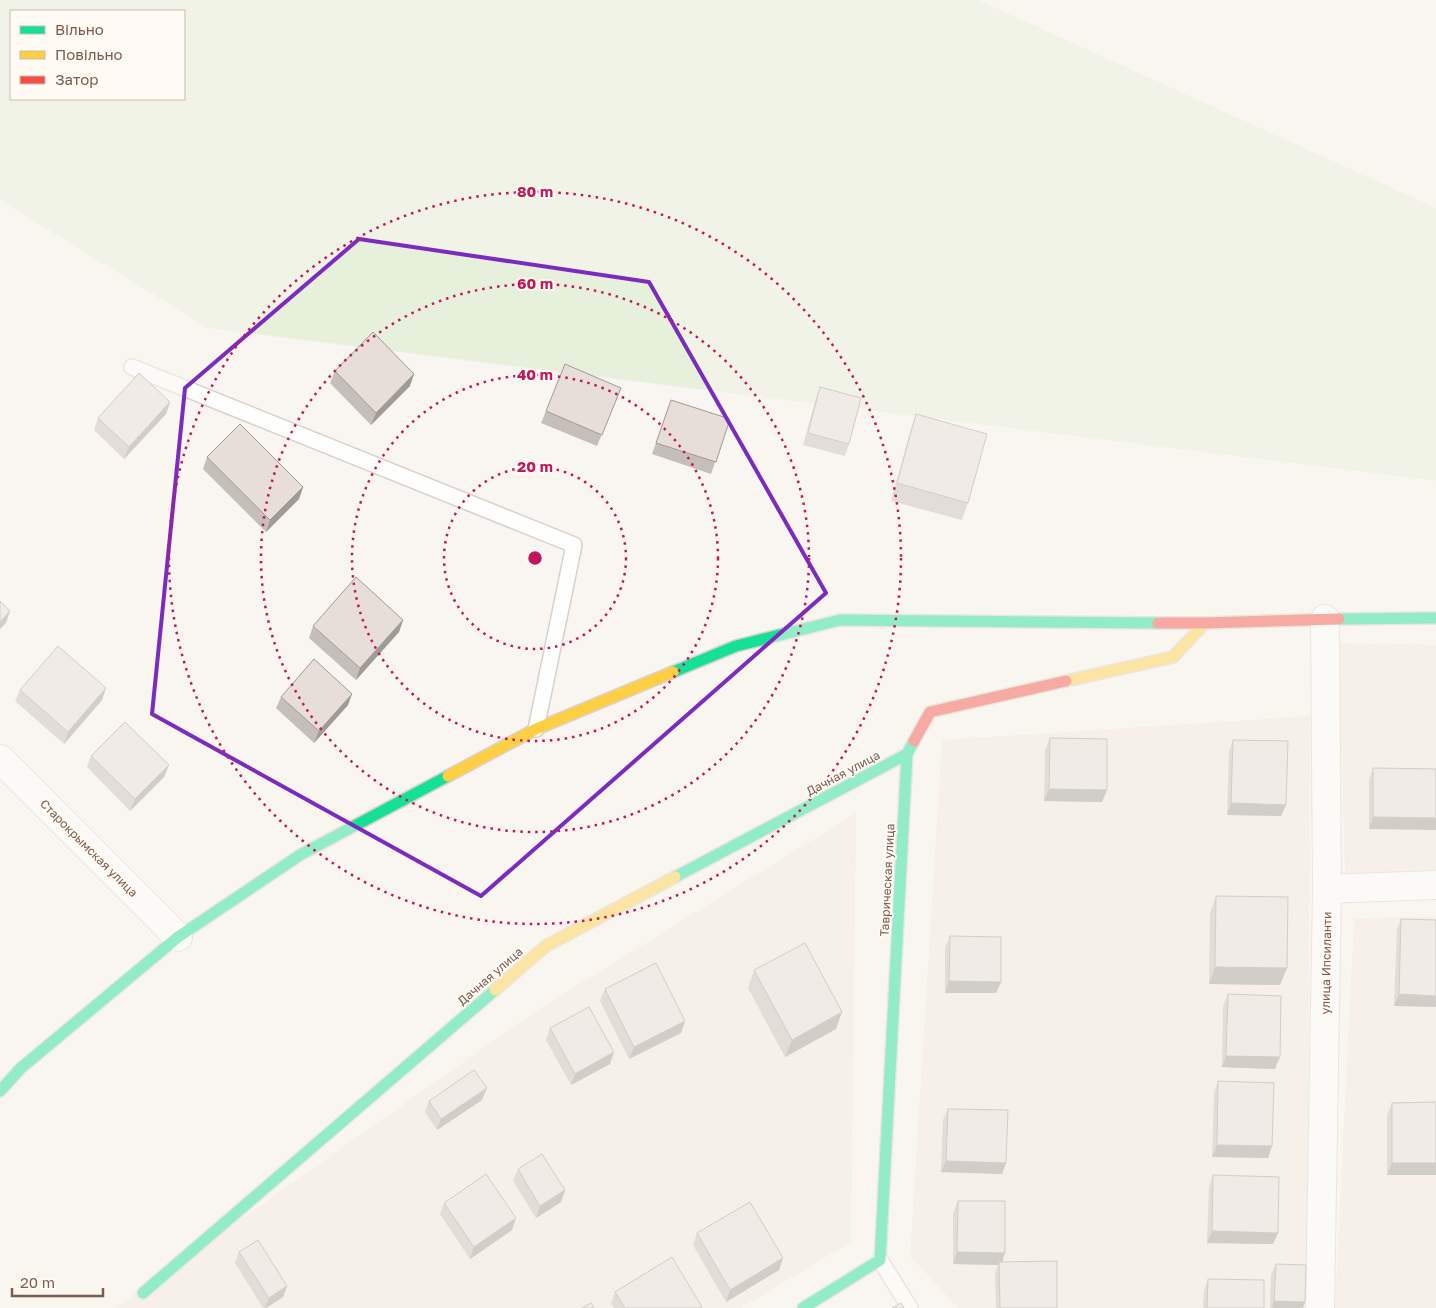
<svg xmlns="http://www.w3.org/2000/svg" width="1436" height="1308" viewBox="0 0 1436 1308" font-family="'Golos Text',sans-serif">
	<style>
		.residential { fill: #f2e8de }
		.green { fill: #e7f0db; fill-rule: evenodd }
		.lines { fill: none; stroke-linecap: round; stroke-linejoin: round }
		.lane-casing { stroke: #d7d1cb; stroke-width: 18 }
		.street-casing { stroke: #d7d1cb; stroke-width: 30 }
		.fast-casing { stroke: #d9d2cb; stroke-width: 14 }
		.slow-casing { stroke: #d9d2cb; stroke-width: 14 }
		.jam-casing { stroke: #d9d2cb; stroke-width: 14 }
		.lane { stroke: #fefefd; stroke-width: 15 }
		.street { stroke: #fefefd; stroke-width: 28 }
		.fast { stroke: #16e098; stroke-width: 11 }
		.slow { stroke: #ffcf43; stroke-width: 11 }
		.jam { stroke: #f24e42; stroke-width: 11 }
		.wall { fill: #c6bfb9 }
		.shaded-wall { fill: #a19b96 }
		.building { fill: #e6ded7; stroke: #a19b96 }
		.marked { fill: none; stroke: #7b2cbf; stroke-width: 4; stroke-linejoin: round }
		.ring { fill: none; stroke: #c2185b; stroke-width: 2.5; stroke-dasharray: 2.5 5 }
		.labels { text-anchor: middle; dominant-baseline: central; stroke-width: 4; stroke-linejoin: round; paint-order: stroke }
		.street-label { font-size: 12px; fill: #7a5c4d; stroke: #fffaf3 }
		.centre { fill: #c2185b; stroke: #fffaf3; stroke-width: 2.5 }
		.ring-label { font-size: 15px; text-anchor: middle; font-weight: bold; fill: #c2185b; stroke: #fffaf3; stroke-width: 4; stroke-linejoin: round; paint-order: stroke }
	</style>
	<rect width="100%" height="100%" fill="#f9f5f0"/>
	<g class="residential">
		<path d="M1338,643L1436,645V870L1345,874Z"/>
		<path d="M1310,716L1308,1308H958L910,1256L942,740Z"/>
		<path d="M856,813L851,1242L741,1308H115L533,1013Z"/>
		<path d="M1436,916V1308H1335L1354,919Z"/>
	</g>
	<path class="green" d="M0,0H978L1436,208V481L208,328L0,200ZM11,11H184V99H11Z"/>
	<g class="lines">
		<defs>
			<g id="lane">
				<path d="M132,367L574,545L536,729"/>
				<path d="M880,1260L910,1308"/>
			</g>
			<g id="street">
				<path d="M0,759L178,937"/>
				<path d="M1327,889L1436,885"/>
				<path d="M1320,1308L1327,889L1325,619"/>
			</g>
			<g id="fast">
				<path d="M1339,619L1436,618"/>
				<path d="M673,672L736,646L840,620L1158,623"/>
				<path d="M675,877L907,754"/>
				<path d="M0,1091L21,1068L178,937L300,855L448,776"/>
				<path d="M143,1293L495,990"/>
				<path d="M803,1308L880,1260L907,754L914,741"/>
			</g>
			<g id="slow">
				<path d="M1066,681L1173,657L1205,623"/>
				<path d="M448,776L536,729L673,672"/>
				<path d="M495,990L546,946L675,877"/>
			</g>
			<g id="jam">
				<path d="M1158,623H1205L1339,619"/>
				<path d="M914,741L930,712L1066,681"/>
			</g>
		</defs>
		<use href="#lane" class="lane-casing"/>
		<use href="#street" class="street-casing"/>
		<use href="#fast" class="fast-casing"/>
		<use href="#slow" class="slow-casing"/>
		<use href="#jam" class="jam-casing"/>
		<use href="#lane" class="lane"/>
		<use href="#street" class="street"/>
		<use href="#fast" class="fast"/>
		<use href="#slow" class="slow"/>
		<use href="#jam" class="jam"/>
	</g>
	<g class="wall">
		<path d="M335,371L410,386L371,425L330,383Z"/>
		<path d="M820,387L849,444L845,456L803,445L816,398Z"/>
		<path d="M621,388L597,446L541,423L546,411Z"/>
		<path d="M671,400L730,419L711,474L652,454Z"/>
		<path d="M170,402L166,414L124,459L94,430L98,418Z"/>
		<path d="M916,414L968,503L962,520L891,501L910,432Z"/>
		<path d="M207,457L303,487L299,499L266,532L203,469Z"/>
		<path d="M403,620L399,632L356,680L309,638L313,626Z"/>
		<path d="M20,690L102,700L64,744L15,701Z"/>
		<path d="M281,697L348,705L314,743L276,708Z"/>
		<path d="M1050,738L1102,802L1044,801L1045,750Z"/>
		<path d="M1233,740L1286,805L1281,816L1227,815L1229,751Z"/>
		<path d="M91,756L169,765L164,777L130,811L87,767Z"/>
		<path d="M1373,768L1436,769L1369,829V780Z"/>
		<path d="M1216,896L1280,985L1209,984L1210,913Z"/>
		<path d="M1401,919L1436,920L1394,1006L1397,930Z"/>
		<path d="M950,936L1001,982L996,993H945V948Z"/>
		<path d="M754,970L836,1029L785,1057L748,988Z"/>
		<path d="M605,989L681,1033L629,1059L600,1001Z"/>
		<path d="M1228,994L1275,1069L1222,1067L1223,1006Z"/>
		<path d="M550,1028L610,1064L571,1085L546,1040Z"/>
		<path d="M1218,1081L1272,1146L1268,1158L1212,1157L1214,1093Z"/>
		<path d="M482,1100L437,1130L425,1112L429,1101Z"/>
		<path d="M1436,1102V1175H1387V1115L1392,1103Z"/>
		<path d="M948,1109L1006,1163L1002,1174L941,1172L943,1120Z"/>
		<path d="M518,1169L565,1190L561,1202L536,1218L513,1181Z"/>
		<path d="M1213,1175L1273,1244L1207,1243L1209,1187Z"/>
		<path d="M958,1201L1002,1262L1057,1308H996L995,1273L998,1265L953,1264V1213Z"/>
		<path d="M444,1203L512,1230L470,1259L440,1214Z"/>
		<path d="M697,1233L779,1270L726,1302L693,1245Z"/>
		<path d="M239,1252L287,1286L283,1297L266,1308H263L235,1263Z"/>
		<path d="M1276,1264L1305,1302L1303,1308H1270L1271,1275Z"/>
		<path d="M1208,1279L1264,1308H1203L1204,1291Z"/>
		<path d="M615,1292L702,1307V1308H614L611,1304Z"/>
	</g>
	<g class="shaded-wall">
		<path d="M414,374L410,386L371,425L376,413Z"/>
		<path d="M170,402L166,414L124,459L129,447Z"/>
		<path d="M303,487L299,499L266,532L270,520Z"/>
		<path d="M10,611L6,623L0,629V622Z"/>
		<path d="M403,620L399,632L356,680L360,668Z"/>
		<path d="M106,688L102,700L64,744L68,732Z"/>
		<path d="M352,694L348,705L314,743L319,731Z"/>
		<path d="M169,765L164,777L130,811L135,799Z"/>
		<path d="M1049,789L1107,790L1102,802L1044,801Z"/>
		<path d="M1231,803L1286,805L1281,816L1227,815Z"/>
		<path d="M1373,817L1436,818V830L1369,829Z"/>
		<path d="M1215,967L1287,968L1280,985L1209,984Z"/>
		<path d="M949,981L1001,982L996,993H945Z"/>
		<path d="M1399,994L1436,996V1007L1394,1006Z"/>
		<path d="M842,1012L836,1029L785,1057L792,1040Z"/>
		<path d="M685,1021L681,1033L629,1059L634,1047Z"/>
		<path d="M614,1052L610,1064L571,1085L575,1074Z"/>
		<path d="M1226,1056L1280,1057L1275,1069L1222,1067Z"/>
		<path d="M487,1088L482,1100L437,1130L441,1119Z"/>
		<path d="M1217,1145L1272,1146L1268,1158L1212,1157Z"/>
		<path d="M946,1161L1006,1163L1002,1174L941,1172Z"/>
		<path d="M1392,1163H1436V1175H1387Z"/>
		<path d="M565,1190L561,1202L536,1218L540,1206Z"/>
		<path d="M516,1218L512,1230L470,1259L474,1247Z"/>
		<path d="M1212,1231L1278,1233L1273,1244L1207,1243Z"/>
		<path d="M957,1252L1005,1253L1001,1265L999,1262L998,1265L953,1264Z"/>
		<path d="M783,1258L779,1270L726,1302L730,1290Z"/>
		<path d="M287,1286L283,1297L266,1308H265L269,1298Z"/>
		<path d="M1274,1301L1305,1302L1303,1308H1272Z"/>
	</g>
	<g class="building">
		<path d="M373,332L414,374L376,413L335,371Z"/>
		<path d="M565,364L621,388L602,435L546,411Z"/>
		<path d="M139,373L170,402L129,447L98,418Z"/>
		<path d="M820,387L861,398L849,444L808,433Z"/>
		<path d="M671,400L730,419L716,462L656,443Z"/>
		<path d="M916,414L987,434L968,503L897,483Z"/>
		<path d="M240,424L303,487L270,520L207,457Z"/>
		<path d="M356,577L403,620L360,668L313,626Z"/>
		<path d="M0,601L10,611L0,622Z"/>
		<path d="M58,646L106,688L68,732L20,690Z"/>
		<path d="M314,659L352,694L319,731L281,697Z"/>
		<path d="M125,722L169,765L135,799L91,756Z"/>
		<path d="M1050,738L1107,739V790L1049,789Z"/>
		<path d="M1233,740L1288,741L1286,805L1231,803Z"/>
		<path d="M1373,768L1436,769V818L1373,817Z"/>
		<path d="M1216,896L1288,897L1287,968L1215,967Z"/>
		<path d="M1401,919L1436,920V996L1399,994Z"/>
		<path d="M950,936L1001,937V982L949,981Z"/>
		<path d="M805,943L842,1012L792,1040L754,970Z"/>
		<path d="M656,963L685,1021L634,1047L605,989Z"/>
		<path d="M1228,994L1281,996L1280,1057L1226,1056Z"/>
		<path d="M589,1007L614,1052L575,1074L550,1028Z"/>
		<path d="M474,1070L487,1088L441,1119L429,1101Z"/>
		<path d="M1218,1081L1274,1083L1272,1146L1217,1145Z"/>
		<path d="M1436,1102V1163H1392V1103Z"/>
		<path d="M948,1109L1008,1110L1006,1163L946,1161Z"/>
		<path d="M542,1154L565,1190L540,1206L518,1169Z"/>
		<path d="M486,1174L516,1218L474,1247L444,1203Z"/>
		<path d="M1213,1175L1279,1177L1278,1233L1212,1231Z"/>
		<path d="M958,1201H1005V1253L957,1252Z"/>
		<path d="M750,1202L783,1258L730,1290L697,1233Z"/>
		<path d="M258,1240L287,1286L269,1298L239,1252Z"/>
		<path d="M672,1257L702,1307L700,1308H625L615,1292Z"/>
		<path d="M1057,1261V1308H1000L999,1262Z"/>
		<path d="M1276,1264L1306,1265L1305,1302L1274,1301Z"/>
		<path d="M1208,1279L1264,1280V1308H1207Z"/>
		<path d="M591,1303L594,1308H582Z"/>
		<path d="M901,1303L904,1308H892Z"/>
	</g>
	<path d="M0 0H1436V1308H0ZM359,239L649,282L826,593L481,896L152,714L185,388Z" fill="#f9f5f0" fill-opacity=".55" fill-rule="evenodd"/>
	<path class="marked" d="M359,239L649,282L826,593L481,896L152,714L185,388Z"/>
	<g class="ring">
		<circle cx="535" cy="558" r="91"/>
		<circle cx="535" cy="558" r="183"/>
		<circle cx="535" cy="558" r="274"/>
		<circle cx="535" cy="558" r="366"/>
	</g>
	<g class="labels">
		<g class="street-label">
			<text transform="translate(843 773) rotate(-28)">Дачная улица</text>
			<text transform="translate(89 848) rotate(45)">Старокрымская улица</text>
			<text transform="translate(887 880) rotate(-87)">Таврическая улица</text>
			<text transform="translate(1326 963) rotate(-89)">улица Ипсиланти</text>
			<text transform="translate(490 976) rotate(-41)">Дачная улица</text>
		</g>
	</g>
	<circle cx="535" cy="558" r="8" class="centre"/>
	<g class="ring-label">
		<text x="535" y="197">80 m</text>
		<text x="535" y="289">60 m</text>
		<text x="535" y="380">40 m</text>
		<text x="535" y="472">20 m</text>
	</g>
	<rect x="10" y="10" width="175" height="90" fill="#fffaf3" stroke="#cabbb1"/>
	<rect x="20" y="26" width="25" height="8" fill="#16e098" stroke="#cabbb1"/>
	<text x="55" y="35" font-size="15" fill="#7a5c4d">Вільно</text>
	<rect x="20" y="51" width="25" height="8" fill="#ffcf43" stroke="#cabbb1"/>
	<text x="55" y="60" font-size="15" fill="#7a5c4d">Повільно</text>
	<rect x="20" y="76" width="25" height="8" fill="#f24e42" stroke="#cabbb1"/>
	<text x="55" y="85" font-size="15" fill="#7a5c4d">Затор</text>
	<path d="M12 1288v8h91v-8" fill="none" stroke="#7a5c4d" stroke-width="2.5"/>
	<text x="20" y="1288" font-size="15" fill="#7a5c4d" stroke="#fffaf3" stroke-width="4" paint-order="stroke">20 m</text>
</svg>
